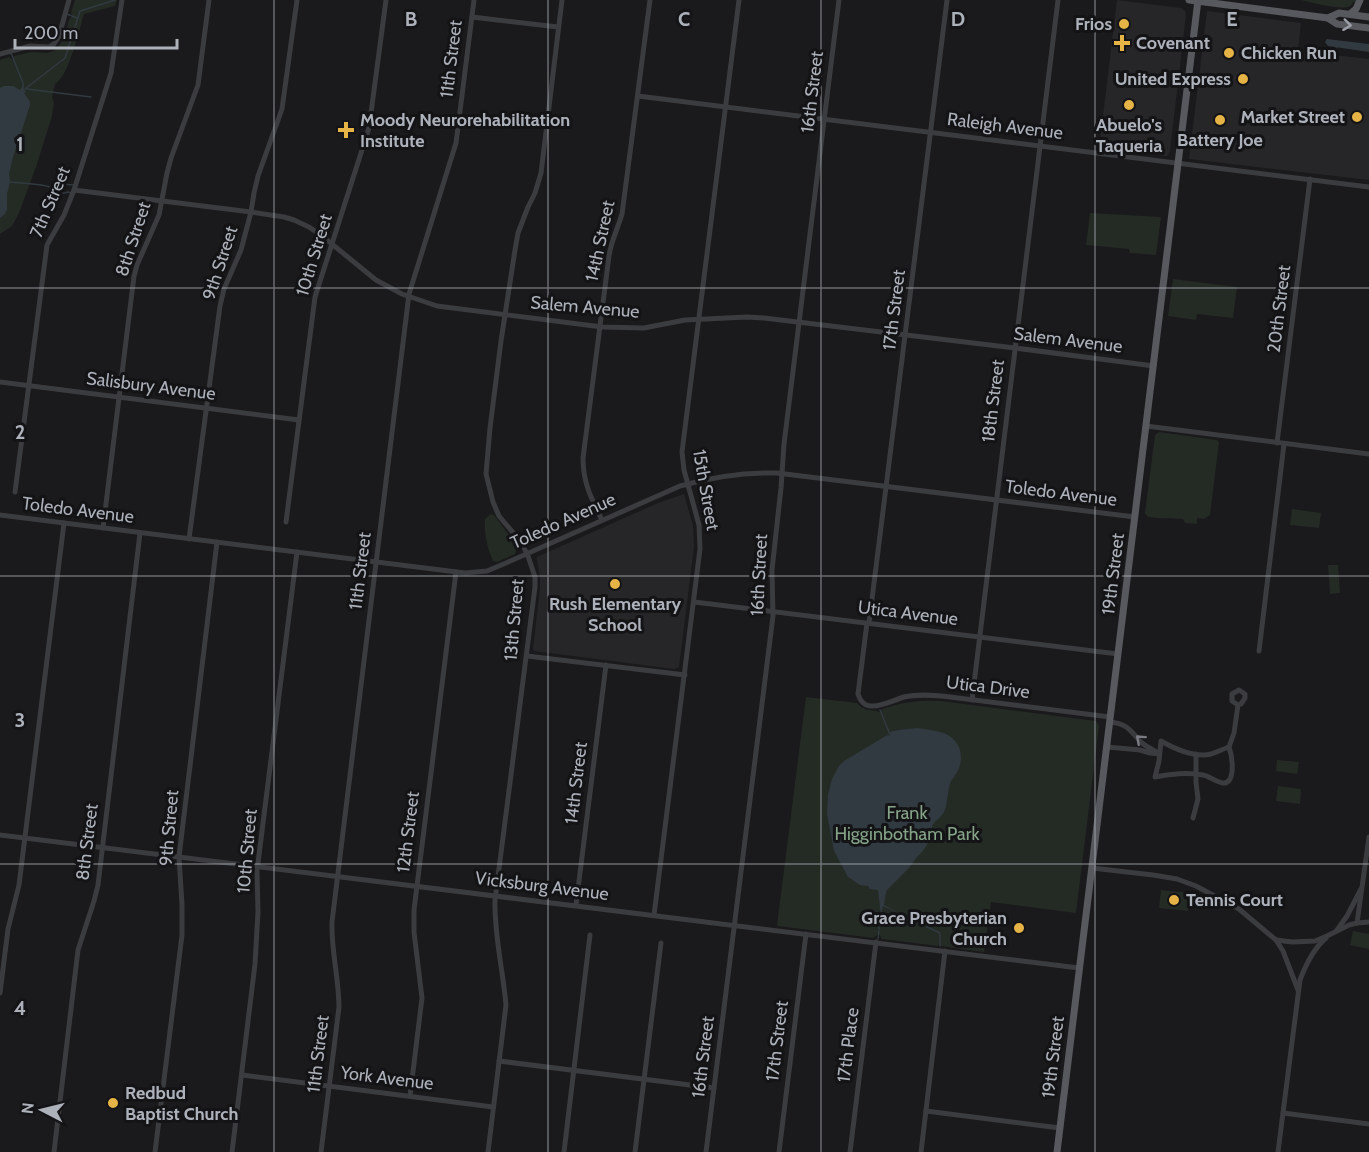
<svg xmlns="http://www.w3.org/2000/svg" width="1369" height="1152" viewBox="0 0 1369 1152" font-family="Cabin,sans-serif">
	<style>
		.built { fill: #262628 }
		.green { fill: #242b25 }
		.water { fill: #323a41 }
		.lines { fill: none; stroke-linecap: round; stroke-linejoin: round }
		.stream { stroke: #323a41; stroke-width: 1.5 }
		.minor { stroke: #3b3c40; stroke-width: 5 }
		.major { stroke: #57595f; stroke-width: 7 }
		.oneway { stroke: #9c9fa8 }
		.oneway2 { stroke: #7a7c83 }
		.grid { fill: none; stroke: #adb1ba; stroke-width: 1.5; stroke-opacity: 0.55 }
		.poi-dot { fill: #e6b347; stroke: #141417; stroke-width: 2 }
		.labels { text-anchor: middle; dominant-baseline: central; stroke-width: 6; stroke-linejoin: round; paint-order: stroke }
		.poi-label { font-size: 18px; font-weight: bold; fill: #adb1ba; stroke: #141417; text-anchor: start }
		.street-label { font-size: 18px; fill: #adb1ba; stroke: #141417 }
		.park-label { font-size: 18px; fill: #85a488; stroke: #141417 }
		.grid-label { font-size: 20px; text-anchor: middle; font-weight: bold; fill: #adb1ba; stroke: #141417; stroke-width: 6; stroke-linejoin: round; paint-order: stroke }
	</style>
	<rect width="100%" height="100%" fill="#1a191b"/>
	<g class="built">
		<path d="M1117,0L1181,8L1185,11L1186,14L1170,151L1167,156L1099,149Z"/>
		<path d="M1207,11L1301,23L1298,51L1369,59V180L1189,159Z"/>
		<path d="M684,494L693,526L694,547L679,667L674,669L534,651L533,649L540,588V576L537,560V557L658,503Z"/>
	</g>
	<g class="green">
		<path d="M75,0H117L115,6L84,14C79,30 69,76 55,84L52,97L54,103L52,116L36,167L19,213L12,226L0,234V60L9,57L13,60L14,56L31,52L47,53L56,50L62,41L70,18L73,16L71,13Z"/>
		<path d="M1301,0H1357V2H1353C1352,3 1352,5 1350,6C1343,11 1310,2 1301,0Z"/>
		<path d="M1090,213L1161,217L1156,255L1130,253L1129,249L1086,245Z"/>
		<path d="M1173,279L1237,287L1233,318L1197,314L1196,320L1168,316Z"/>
		<path d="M1159,432L1217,440L1219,442L1210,515L1204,519L1197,518V524L1185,523L1183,519C1171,518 1160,519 1148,517L1145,513L1155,435Z"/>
		<path d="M1292,509L1321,513L1319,528L1290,525Z"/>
		<path d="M491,514L494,515L512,539L517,549L515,554L497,562L493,561C487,547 484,534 485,519Z"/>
		<path d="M1328,565H1338L1340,593L1330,594Z"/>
		<path d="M806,697L857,703C864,712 871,709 880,712L882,709C902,702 920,700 941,701L1096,721L1099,726L1076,913L991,902L984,952L941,946L940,942L938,946L882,939L879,934L873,938L778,926L777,925Z"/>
		<path d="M1277,760L1299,762L1297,774L1276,771Z"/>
		<path d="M1278,786L1301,789L1300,804L1276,801Z"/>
		<path d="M1161,890L1189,893L1188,911L1159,908Z"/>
		<path d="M1353,931L1369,934V949L1350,945Z"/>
	</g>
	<g class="water">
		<path d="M1327,39L1369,44V52L1328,46L1325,42Z"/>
		<path d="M4,86H13L20,90L22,87L26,92L24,93L30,102V105L13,157L9,174L10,182L7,194V210L4,215L0,218V88Z"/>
		<path d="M917,728C924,729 933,730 940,732C957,736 965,752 959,768C957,774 952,778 950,784C947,793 948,803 944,812C941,818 935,820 932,826V833L928,843L922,852L916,858L909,868L887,890L886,892L884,905L900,914L883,906L881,915L878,890L870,889L868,886L860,885L848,877L834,851L827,814L828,795L832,779L839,766L844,761L884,737L888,735L891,737L890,732L899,730Z"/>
	</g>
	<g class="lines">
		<g class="stream">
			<path d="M67,14L77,18"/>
			<path d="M11,53L23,83V88"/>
			<path d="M1335,62L1336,47"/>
			<path d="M25,89L65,58L80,11L115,0"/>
			<path d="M27,89L91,97"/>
			<path d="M10,182C20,183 42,184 50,187C59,190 57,196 68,192L71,193"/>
			<path d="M52,187L60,184L74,185"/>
			<path d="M880,710L891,737"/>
			<path d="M900,914L940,933"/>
			<path d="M879,929L881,915"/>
			<path d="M878,939L879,931"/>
			<path d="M940,946V934"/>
		</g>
		<g class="minor">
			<path d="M472,17L558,27"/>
			<path d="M0,54L30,46L49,47L54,44L59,36L69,0"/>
			<path d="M638,96L1369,187"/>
			<path d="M74,190L251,212L284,217L294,220L309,227L322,236L376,280L402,294L437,306L602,327L644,328L685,320L747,317L764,318L1015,348L1154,366"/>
			<path d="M0,382L299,420"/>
			<path d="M1146,426L1369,454"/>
			<path d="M1277,443L1310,179"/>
			<path d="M15,492L47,245L64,215L74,190L111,73L122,0"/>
			<path d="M0,515L465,573L487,571L506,563L680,486C712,477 744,472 777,473L1135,517"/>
			<path d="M602,520C591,498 583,483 583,458L609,256C611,241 618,228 622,214L650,0"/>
			<path d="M286,522L315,297L369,128L386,0"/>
			<path d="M103,528L134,276L137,265L159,215L167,173L171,158L198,85L209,0"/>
			<path d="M189,539L220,306L224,289L241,250L251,212L254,193L258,176L282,109L297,0"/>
			<path d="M694,602L1118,654"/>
			<path d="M867,623L858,694C860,700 864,706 871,706C882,707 894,700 904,697C917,694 929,695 942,696L1110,717"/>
			<path d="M869,623L947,0"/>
			<path d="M1259,651L1284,444"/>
			<path d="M527,656L685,675"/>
			<path d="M972,700L1058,0"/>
			<path d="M1107,747L1140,750L1150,753L1159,754C1154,750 1147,747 1142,743C1130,731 1129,724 1110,722"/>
			<path d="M1229,747C1232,755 1236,780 1225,783C1220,784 1209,776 1203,775C1186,772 1172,774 1155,777L1159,761L1161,741C1175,749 1194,758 1211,754C1217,752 1223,749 1229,747L1234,733L1238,705L1241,704L1245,698V694L1239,690L1232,694V701L1238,705"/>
			<path d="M1193,818L1198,799L1196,782V754"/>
			<path d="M0,835L1079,968"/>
			<path d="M1092,868L1153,875L1177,879L1196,886L1239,909L1276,940L1292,942L1315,941L1327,936L1349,925L1357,923L1369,922"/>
			<path d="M576,905L606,665"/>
			<path d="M654,915L700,549L699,525L684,470L682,452L739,0"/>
			<path d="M1357,923L1369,837"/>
			<path d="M1337,930L1347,916L1361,889"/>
			<path d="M1276,940L1283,951L1298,990"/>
			<path d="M0,993L8,929L19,885L64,523"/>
			<path d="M499,1061L714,1088"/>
			<path d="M242,1075L493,1107"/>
			<path d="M410,1096L422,998L414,932V910L456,572"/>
			<path d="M926,1111L1060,1128"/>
			<path d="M1283,1113L1369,1124"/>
			<path d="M54,1152L78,950L94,901L98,885L140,533"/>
			<path d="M155,1152L182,935V905L179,857L217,542"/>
			<path d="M232,1152L255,964L258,912L257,871L297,552"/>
			<path d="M321,1152L339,1007C339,979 331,950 332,922L409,294L456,143L474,0"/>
			<path d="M488,1152L506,1005C503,970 494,935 495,900L535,587V577L528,556L521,542L499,516L493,502L486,474L490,428L501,341L515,250L518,233L528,207L535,193L541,173L562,0"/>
			<path d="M564,1152L590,935"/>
			<path d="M635,1152L661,943"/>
			<path d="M706,1152L773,616L772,570L781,488L784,444L839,0"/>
			<path d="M779,1152L806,934"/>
			<path d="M850,1152L876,942"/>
			<path d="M921,1152L945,951"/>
			<path d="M1278,1152L1300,980C1306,964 1313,949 1326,938"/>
		</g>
		<g class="major">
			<path d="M1189,0L1328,18L1337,24L1369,28"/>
			<path d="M1350,14L1356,9L1360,0"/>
			<path d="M1328,18L1339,13L1369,17"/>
			<path d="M1057,1152L1198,0"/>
		</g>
	</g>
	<defs><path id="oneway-chevron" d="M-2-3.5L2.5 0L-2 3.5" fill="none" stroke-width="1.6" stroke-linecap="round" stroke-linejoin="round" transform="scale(1.5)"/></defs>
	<use class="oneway" href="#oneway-chevron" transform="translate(1347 25) rotate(7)"/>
	<use class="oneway2" href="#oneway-chevron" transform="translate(1140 739) rotate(-138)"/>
	<path class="grid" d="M274,0V1152M548,0V1152M821,0V1152M1095,0V1152M0,288H1369M0,576H1369M0,864H1369"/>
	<g class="poi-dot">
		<circle cx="1124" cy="24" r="6"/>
		<path d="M1119 34h6v6h6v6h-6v6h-6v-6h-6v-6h6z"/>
		<circle cx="1229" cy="53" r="6"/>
		<circle cx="1243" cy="79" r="6"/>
		<circle cx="1129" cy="105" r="6"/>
		<circle cx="1357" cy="117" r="6"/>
		<circle cx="1220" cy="120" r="6"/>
		<path d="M343 121h6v6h6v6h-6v6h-6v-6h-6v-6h6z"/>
		<circle cx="615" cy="584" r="6"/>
		<circle cx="1174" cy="900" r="6"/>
		<circle cx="1019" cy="928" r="6"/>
		<circle cx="113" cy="1103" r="6"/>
	</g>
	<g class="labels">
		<g class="poi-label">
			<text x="1112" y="24" text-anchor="end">Frios</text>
			<text x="1136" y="43">Covenant</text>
			<text x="1241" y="53">Chicken Run</text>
			<text x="1231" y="79" text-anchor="end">United Express</text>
			<text x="1345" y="117" text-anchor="end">Market Street</text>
			<text x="360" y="120">Moody Neurorehabilitation<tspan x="360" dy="21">Institute</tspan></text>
			<text x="1129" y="125" text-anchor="middle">Abuelo's<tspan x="1129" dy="21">Taqueria</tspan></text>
			<text x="1220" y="140" text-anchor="middle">Battery Joe</text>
			<text x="615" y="604" text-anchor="middle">Rush Elementary<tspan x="615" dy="21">School</tspan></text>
			<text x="1186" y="900">Tennis Court</text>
			<text x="1007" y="918" text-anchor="end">Grace Presbyterian<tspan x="1007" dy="21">Church</tspan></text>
			<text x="125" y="1093">Redbud<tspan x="125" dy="21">Baptist Church</tspan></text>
		</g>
		<g class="street-label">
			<text transform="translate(451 59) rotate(-83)">11th Street</text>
			<text transform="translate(812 92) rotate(-83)">16th Street</text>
			<text transform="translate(1005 126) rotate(7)">Raleigh Avenue</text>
			<text transform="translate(50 202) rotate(-67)">7th Street</text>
			<text transform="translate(133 239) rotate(-72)">8th Street</text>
			<text transform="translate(600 241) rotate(-78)">14th Street</text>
			<text transform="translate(314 255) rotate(-73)">10th Street</text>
			<text transform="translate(220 263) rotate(-72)">9th Street</text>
			<text transform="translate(585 307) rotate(5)">Salem Avenue</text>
			<text transform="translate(1279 309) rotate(-83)">20th Street</text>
			<text transform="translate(894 310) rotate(-83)">17th Street</text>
			<text transform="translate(1068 340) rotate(7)">Salem Avenue</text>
			<text transform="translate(151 386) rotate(7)">Salisbury Avenue</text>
			<text transform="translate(993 401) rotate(-83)">18th Street</text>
			<text transform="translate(706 490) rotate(80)">15th Street</text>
			<text transform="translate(1061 493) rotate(7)">Toledo Avenue</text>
			<text transform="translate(78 510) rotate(7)">Toledo Avenue</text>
			<text transform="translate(563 521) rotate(-24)">Toledo Avenue</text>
			<text transform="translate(360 571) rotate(-83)">11th Street</text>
			<text transform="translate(1113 574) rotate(-83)">19th Street</text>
			<text transform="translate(759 575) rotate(-87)">16th Street</text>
			<text transform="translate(908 613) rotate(7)">Utica Avenue</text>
			<text transform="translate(514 620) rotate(-85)">13th Street</text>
			<text transform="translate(988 687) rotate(7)">Utica Drive</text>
			<text transform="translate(576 783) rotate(-83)">14th Street</text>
			<text transform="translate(169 828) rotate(-85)">9th Street</text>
			<text transform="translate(408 832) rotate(-83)">12th Street</text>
			<text transform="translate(87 842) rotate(-83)">8th Street</text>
			<text transform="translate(247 851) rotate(-85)">10th Street</text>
			<text transform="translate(542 886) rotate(7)">Vicksburg Avenue</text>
			<text transform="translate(777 1041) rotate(-83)">17th Street</text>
			<text transform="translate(848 1045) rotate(-83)">17th Place</text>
			<text transform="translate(318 1054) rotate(-83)">11th Street</text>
			<text transform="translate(703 1057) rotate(-83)">16th Street</text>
			<text transform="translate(1053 1057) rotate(-83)">19th Street</text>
			<text transform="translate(387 1078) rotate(7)">York Avenue</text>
		</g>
		<g class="park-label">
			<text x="907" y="813">Frank<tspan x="907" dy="21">Higginbotham Park</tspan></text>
		</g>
	</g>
	<g class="grid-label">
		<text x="411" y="26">B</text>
		<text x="684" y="26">C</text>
		<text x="958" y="26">D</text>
		<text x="1232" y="26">E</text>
		<text x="20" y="151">1</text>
		<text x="20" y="439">2</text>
		<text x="20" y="727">3</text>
		<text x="20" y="1015">4</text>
	</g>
	<g transform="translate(42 1110) rotate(277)" stroke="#141417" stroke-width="4.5" paint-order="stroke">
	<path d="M0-4.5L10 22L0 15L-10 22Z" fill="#adb1ba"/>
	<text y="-9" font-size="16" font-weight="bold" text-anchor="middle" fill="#adb1ba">N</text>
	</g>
	<path d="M15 39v9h162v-9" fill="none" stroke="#adb1ba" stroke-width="3"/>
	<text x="24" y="39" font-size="18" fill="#adb1ba" stroke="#141417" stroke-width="4.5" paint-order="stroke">200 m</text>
</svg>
